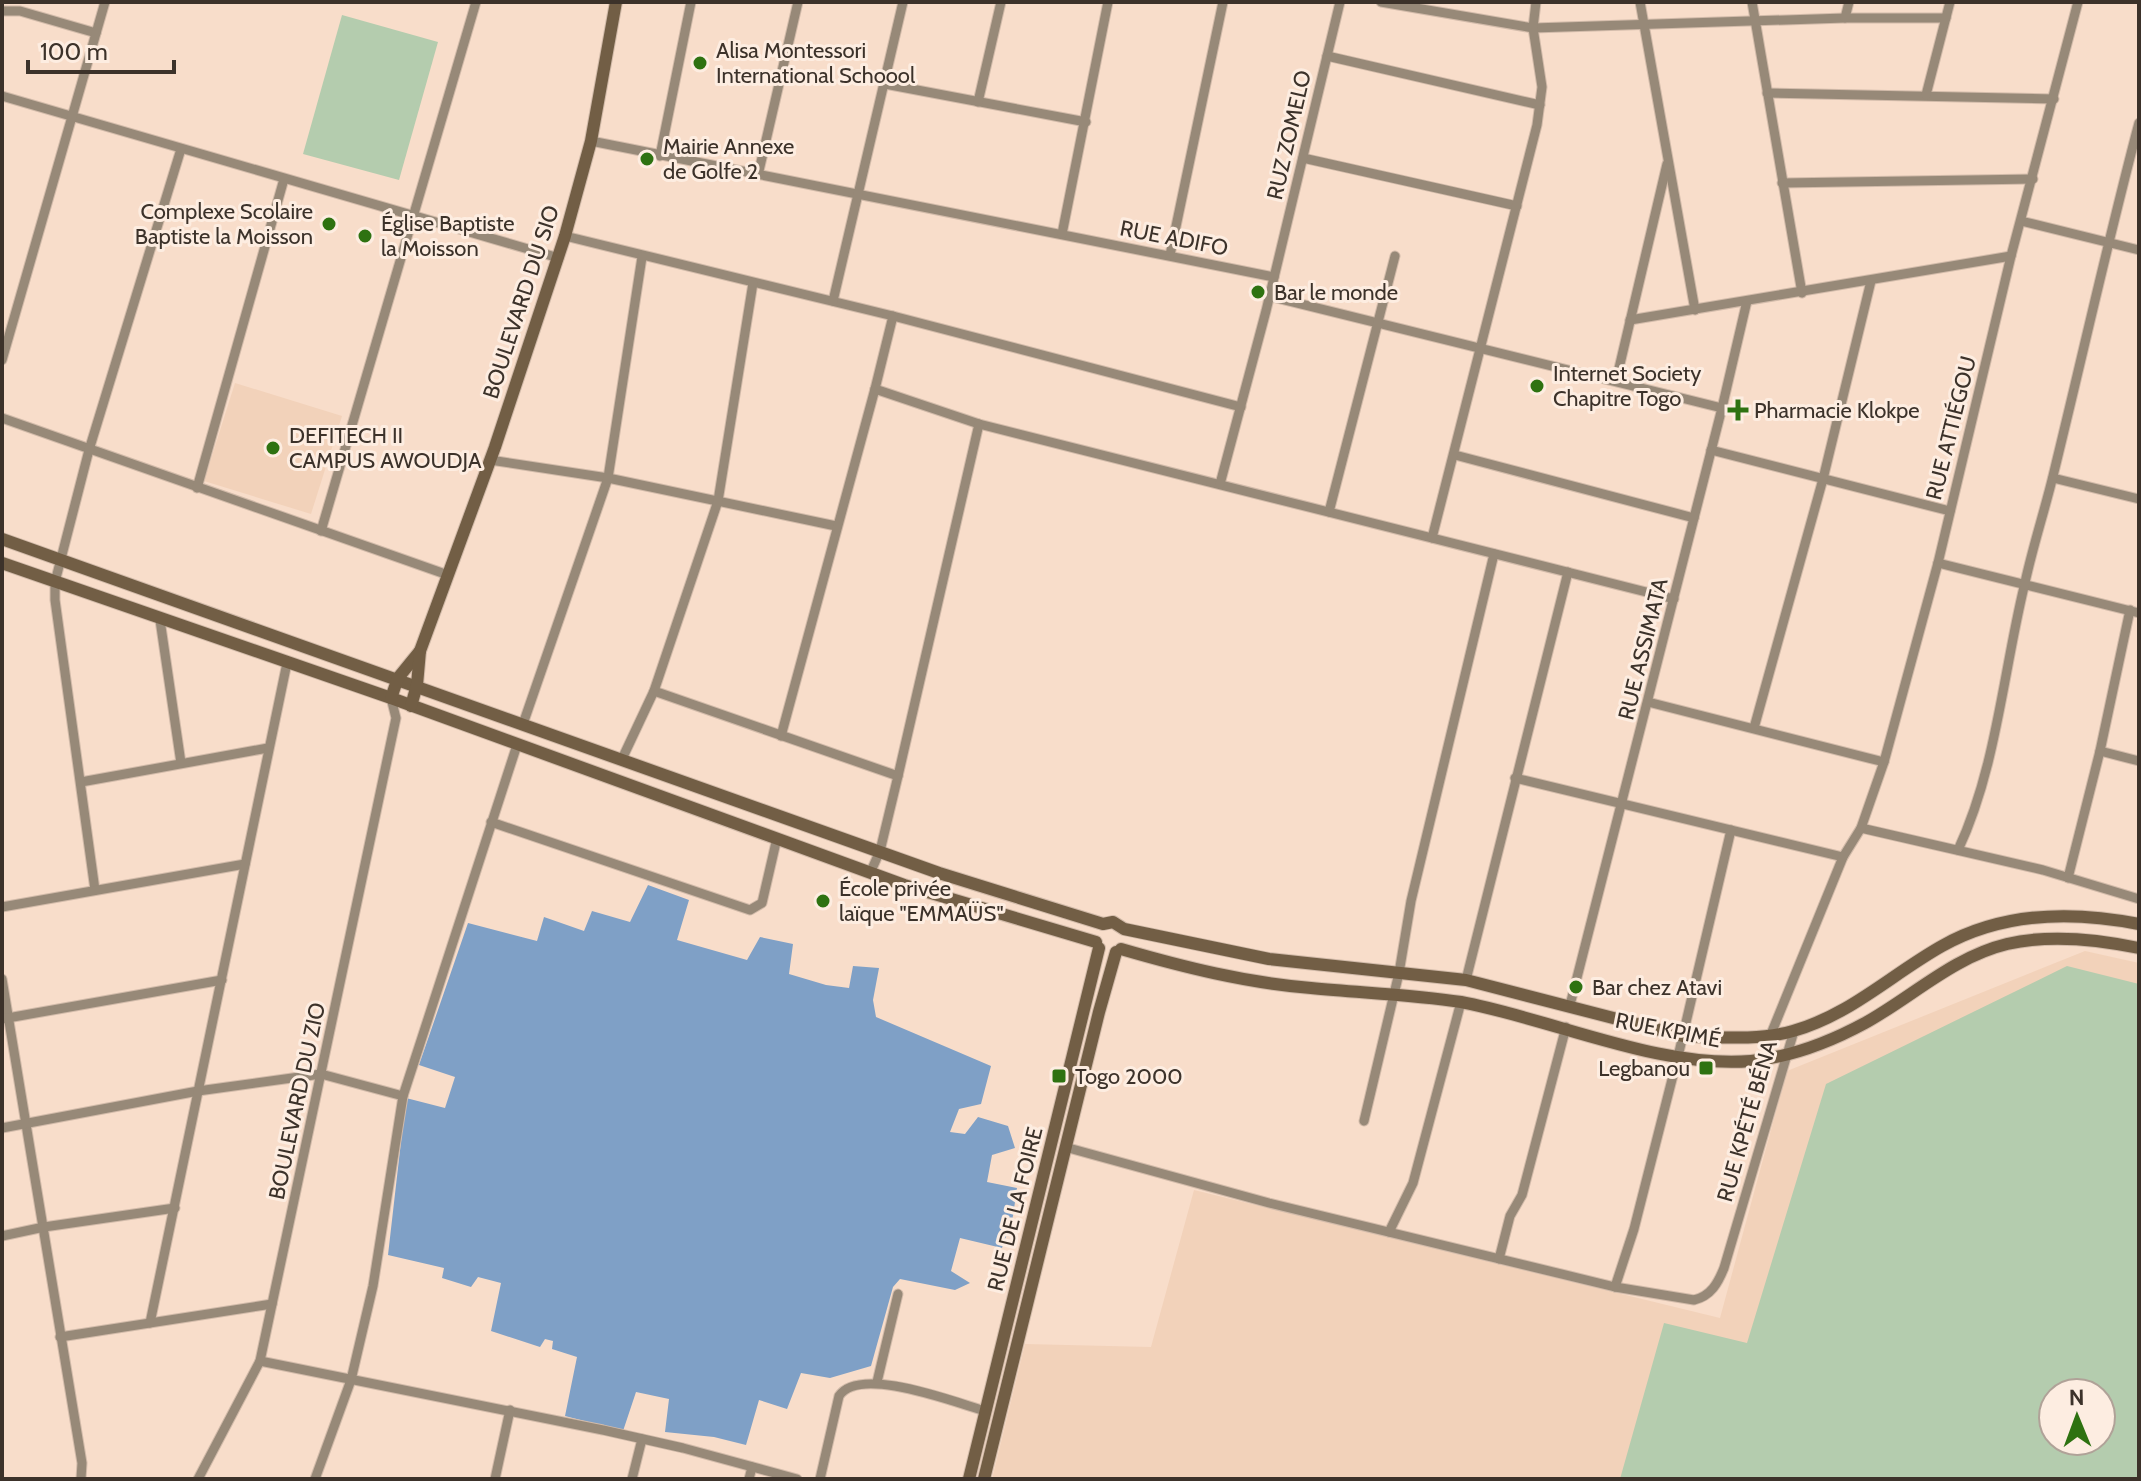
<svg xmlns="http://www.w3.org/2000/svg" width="2141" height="1481" viewBox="0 0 2141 1481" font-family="Cabin,sans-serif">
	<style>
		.built { fill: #f2d2ba; fill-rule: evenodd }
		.green { fill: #b4ccae; fill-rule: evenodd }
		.water { fill: #7fa0c6 }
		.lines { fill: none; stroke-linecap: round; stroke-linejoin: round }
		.street-casing { stroke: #d2bbaa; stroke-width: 11 }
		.secondary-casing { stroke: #d2bbaa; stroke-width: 14 }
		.street { stroke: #978978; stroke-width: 9 }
		.secondary { stroke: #725e45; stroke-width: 12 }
		.poi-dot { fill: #2e7211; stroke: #fdede1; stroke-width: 3 }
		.labels { text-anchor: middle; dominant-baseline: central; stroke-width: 6; stroke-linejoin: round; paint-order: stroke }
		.poi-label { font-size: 22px; fill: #3c322a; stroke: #fdede1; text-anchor: start }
		.street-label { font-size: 22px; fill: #3c322a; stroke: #fdede1 }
	</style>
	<rect width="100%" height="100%" fill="#f8ddca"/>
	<g class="built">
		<path d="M235,383L342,416L311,514L204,481Z"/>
		<path d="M2085,951L2139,963V1479H992L1025,1344L1151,1347L1194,1190L1720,1318L1787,1071ZM2053,1393H2101V1441H2053Z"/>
	</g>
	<g class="green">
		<path d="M342,15L438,42L399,180L303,154Z"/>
		<path d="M2067,966L2139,984V1479H1620L1664,1323L1747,1343L1826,1084ZM2053,1393H2101V1441H2053Z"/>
	</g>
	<path class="water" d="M648,885L689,900L677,940L747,960L760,937L793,944L789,974L826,985L849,988L853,966L879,968L873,1000L876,1017L991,1066L981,1104L959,1109L950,1132L965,1134L978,1117L1008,1126L1015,1148L992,1155L987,1182L1017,1188L1013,1216L1002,1248L960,1238L951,1271L970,1283L955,1290L900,1279L893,1287L871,1366L830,1378L801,1373L787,1409L759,1400L746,1445L714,1437L665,1432L669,1399L636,1392L623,1431L565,1416L577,1357L552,1349L553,1341L545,1339L540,1347L491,1331L501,1283L478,1277L471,1287L442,1278L444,1268L388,1255L406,1098L445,1108L455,1077L419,1065L468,923L537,941L544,917L584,931L592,911L630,922Z"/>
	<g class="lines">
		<defs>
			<g id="street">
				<path d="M1381,2L1533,28L1845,18H1946"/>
				<path d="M1640,2L1695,310"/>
				<path d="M1752,2L1802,293"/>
				<path d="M2,11H20L96,33"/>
				<path d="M1845,18L1849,2"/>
				<path d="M1327,56L1540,105"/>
				<path d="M885,84L1086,122"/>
				<path d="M1767,93L2054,99"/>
				<path d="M1926,95L1950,2"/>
				<path d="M2,96L559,258"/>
				<path d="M978,102L1001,2"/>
				<path d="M591,141L1274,277"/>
				<path d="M660,156L691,2"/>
				<path d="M1303,158L1517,206"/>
				<path d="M758,175L798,2"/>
				<path d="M1782,183L2033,179"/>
				<path d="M2021,221L2139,250"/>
				<path d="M1062,234L1108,2"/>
				<path d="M565,236L893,316L1241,407"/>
				<path d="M1170,255L1223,2"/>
				<path d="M1269,296L1722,408"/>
				<path d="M833,301L903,2"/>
				<path d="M1630,320L2011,256"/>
				<path d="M2,360L105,2"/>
				<path d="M1616,381L1667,164"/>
				<path d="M875,389L979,424L1674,599"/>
				<path d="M2,418L448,575"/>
				<path d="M1711,450L1950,511"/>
				<path d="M1455,455L1694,518"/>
				<path d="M490,460L608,478L836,526"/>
				<path d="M2053,478L2139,499"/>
				<path d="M1220,484L1266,311L1340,2"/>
				<path d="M197,488L284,179"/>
				<path d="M1329,512L1395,256"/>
				<path d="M321,531L476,2"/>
				<path d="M1432,538L1537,125L1542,87L1533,28L1536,2"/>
				<path d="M1938,563L2139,613"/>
				<path d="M160,620L181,763"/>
				<path d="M654,691L898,776"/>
				<path d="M1648,702L1884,762"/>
				<path d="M523,724L608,478L642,257"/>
				<path d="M1754,728L1823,479L1871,281"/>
				<path d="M781,736L875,389L893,316"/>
				<path d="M2100,751L2139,761"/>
				<path d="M622,759L654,691L718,501L753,283"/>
				<path d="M1515,778L1843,857"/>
				<path d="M81,782L268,748"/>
				<path d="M491,822L750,910L762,903L777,838"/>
				<path d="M1861,828L2043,870L2139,899"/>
				<path d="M1958,850C1996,769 2003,674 2024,587C2032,549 2044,513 2053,476C2082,358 2108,240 2139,123"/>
				<path d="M871,871L880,851L898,776L979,424"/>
				<path d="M2068,878L2100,751L2130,610"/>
				<path d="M95,890L55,600V582L89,450L181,149"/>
				<path d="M2,907L245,864"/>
				<path d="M2,979L82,1463L81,1479"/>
				<path d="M1466,980L1568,572"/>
				<path d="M1570,1005L1722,408L1747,301"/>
				<path d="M2,1019L222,980"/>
				<path d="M1771,1034L1843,857L1861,828L1884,762L1938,563L2011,256L2078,2"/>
				<path d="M1364,1121L1399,973L1411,901L1494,554"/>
				<path d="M2,1128L198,1091L321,1074L403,1096"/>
				<path d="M1065,1147L1269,1203L1615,1287L1694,1300C1711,1296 1718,1283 1724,1268L1794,1031"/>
				<path d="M1389,1232L1413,1183L1461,1002"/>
				<path d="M2,1236L44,1227L175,1208"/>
				<path d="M1499,1259L1510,1216L1522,1195L1566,1027"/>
				<path d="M1615,1287L1634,1229L1680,1048L1731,830"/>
				<path d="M150,1323L287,663"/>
				<path d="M60,1337L272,1304"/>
				<path d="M260,1361L603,1430L683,1448L797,1479"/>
				<path d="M877,1382L898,1294"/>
				<path d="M198,1479L260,1361L396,718L391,698"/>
				<path d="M315,1479L351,1380L373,1286L403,1096L517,745"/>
				<path d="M495,1479L510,1410"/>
				<path d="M632,1479L642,1439"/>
				<path d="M749,1479L752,1467"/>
				<path d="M820,1479L839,1396C859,1365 954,1402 985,1411"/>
			</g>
			<g id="secondary">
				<path d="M2,539L939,873L1103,924L1113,922L1124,929L1269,959L1466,980L1683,1036C1718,1037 1759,1041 1793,1031C1850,1015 1892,974 1942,946C2002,912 2073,911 2139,924"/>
				<path d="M2,563L391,698L904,885L1096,942"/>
				<path d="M391,698L398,678L420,651"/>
				<path d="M411,706L417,685L420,651L495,447L565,236L591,141L616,2"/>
				<path d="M1121,949C1183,967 1247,983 1311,988C1361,993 1411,994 1461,1002C1552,1019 1660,1069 1751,1061C1790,1057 1830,1042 1865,1023C1912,997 1953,957 2007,944C2050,934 2096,939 2139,948"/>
				<path d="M969,1479L1099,948"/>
				<path d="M984,1479L1099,1012L1116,952"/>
			</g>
		</defs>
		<use href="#street" class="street-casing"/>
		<use href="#secondary" class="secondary-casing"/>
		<use href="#street" class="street"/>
		<use href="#secondary" class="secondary"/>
	</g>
	<g class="poi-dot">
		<circle cx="700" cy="63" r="8"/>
		<circle cx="647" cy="159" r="8"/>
		<circle cx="329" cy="224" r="8"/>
		<circle cx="365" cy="236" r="8"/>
		<circle cx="1258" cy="292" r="8"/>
		<circle cx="1537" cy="386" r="8"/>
		<path d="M1734 398h8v8h8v8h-8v8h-8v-8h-8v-8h8z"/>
		<circle cx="273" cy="448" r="8"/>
		<circle cx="823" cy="901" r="8"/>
		<circle cx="1576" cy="987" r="8"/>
		<rect x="1698" y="1060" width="16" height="16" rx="4"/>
		<rect x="1051" y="1068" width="16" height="16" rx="4"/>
	</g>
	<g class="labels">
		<g class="poi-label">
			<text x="716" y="50">Alisa Montessori<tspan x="716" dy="25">International Schoool</tspan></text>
			<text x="663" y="146">Mairie Annexe<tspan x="663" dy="25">de Golfe 2</tspan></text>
			<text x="313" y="211" text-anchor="end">Complexe Scolaire<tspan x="313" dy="25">Baptiste la Moisson</tspan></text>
			<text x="381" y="223">Église Baptiste<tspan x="381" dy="25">la Moisson</tspan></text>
			<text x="1274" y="292">Bar le monde</text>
			<text x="1553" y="373">Internet Society<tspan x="1553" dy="25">Chapitre Togo</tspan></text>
			<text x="1754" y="410">Pharmacie Klokpe</text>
			<text x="289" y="435">DEFITECH II<tspan x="289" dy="25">CAMPUS AWOUDJA</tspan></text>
			<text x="839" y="888">École privée<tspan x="839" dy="25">laïque "EMMAÜS"</tspan></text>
			<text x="1592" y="987">Bar chez Atavi</text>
			<text x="1690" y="1068" text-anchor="end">Legbanou</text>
			<text x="1075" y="1076">Togo 2000</text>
		</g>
		<g class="street-label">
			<text transform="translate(1289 135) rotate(-77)">RUZ ZOMELO</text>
			<text transform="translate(1174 238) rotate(11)">RUE ADIFO</text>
			<text transform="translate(521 302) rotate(-72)">BOULEVARD DU SIO</text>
			<text transform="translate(1951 428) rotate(-76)">RUE ATTIÉGOU</text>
			<text transform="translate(1643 649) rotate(-76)">RUE ASSIMATA</text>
			<text transform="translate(1668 1030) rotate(11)">RUE KPIMÉ</text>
			<text transform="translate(297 1101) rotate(-78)">BOULEVARD DU ZIO</text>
			<text transform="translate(1747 1121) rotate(-74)">RUE KPÉTÉ BÉNA</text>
			<text transform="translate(1015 1209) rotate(-76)">RUE DE LA FOIRE</text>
		</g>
	</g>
	<rect width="2141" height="1481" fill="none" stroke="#3c322a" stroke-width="8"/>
	<g transform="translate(2077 1417) rotate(359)"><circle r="38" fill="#fdede1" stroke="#b0a298" stroke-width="2"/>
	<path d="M0-6L14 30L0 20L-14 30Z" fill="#2e7211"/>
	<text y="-12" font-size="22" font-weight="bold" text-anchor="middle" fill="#3c322a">N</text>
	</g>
	<path d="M28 60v12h146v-12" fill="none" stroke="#3c322a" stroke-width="4"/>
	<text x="40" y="60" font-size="24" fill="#3c322a" stroke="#fdede1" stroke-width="6" paint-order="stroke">100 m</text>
</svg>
